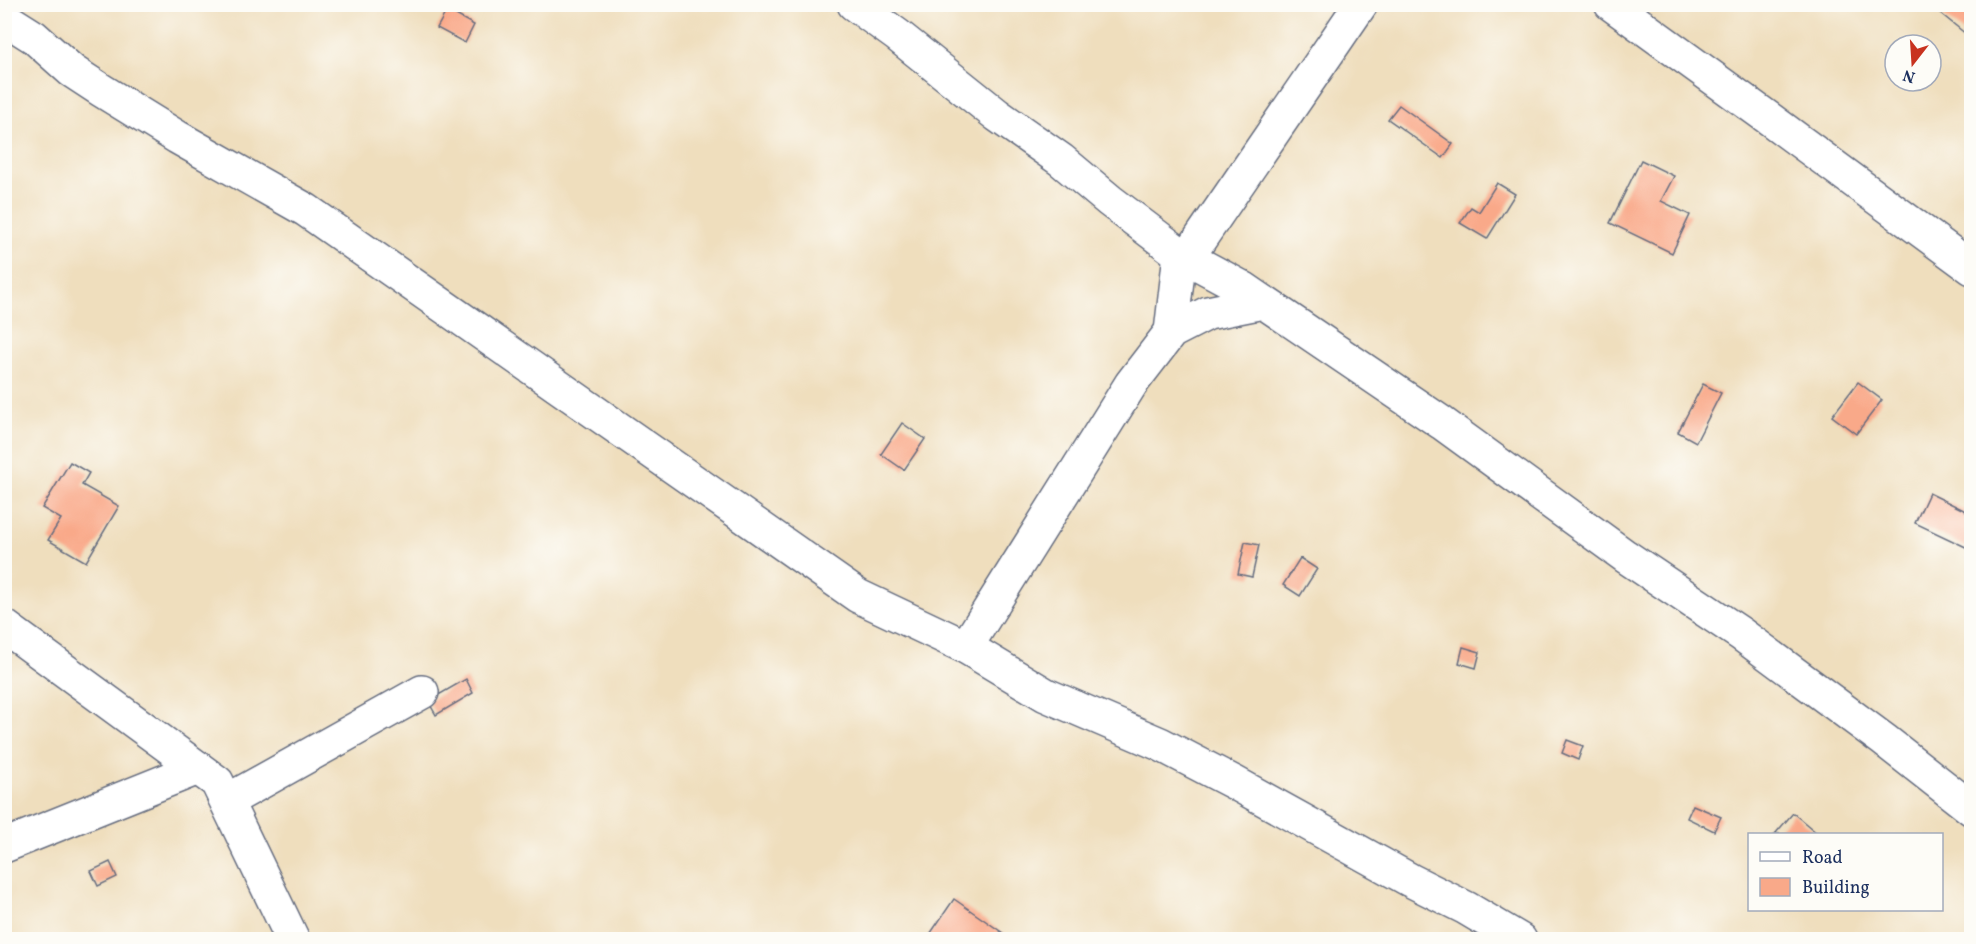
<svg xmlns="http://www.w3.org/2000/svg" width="1976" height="944" viewBox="0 0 1976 944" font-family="Vollkorn,serif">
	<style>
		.building { fill: #f9a989 }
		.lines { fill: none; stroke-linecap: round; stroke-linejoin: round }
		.street-casing { stroke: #656c7f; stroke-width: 36 }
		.street { stroke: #fff; stroke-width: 33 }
	</style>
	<rect width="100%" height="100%" fill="#fdfcf7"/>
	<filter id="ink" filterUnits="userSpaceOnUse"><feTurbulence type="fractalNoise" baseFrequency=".0167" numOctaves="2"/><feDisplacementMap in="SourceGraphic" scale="12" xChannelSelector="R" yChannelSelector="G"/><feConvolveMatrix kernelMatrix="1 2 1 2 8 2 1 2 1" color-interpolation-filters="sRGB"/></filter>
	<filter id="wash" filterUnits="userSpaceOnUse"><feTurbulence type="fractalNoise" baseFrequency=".008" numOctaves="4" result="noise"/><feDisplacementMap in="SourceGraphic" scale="24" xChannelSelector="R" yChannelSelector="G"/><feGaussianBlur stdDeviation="1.35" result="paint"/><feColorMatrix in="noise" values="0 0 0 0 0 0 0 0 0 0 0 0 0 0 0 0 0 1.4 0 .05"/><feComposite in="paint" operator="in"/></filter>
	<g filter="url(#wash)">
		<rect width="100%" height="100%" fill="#efdebd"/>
		<g id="blocks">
			<g class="building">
				<path d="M1929,4H1972V39Z"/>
				<path d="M447,10L474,25L465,43L437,28Z"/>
				<path d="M1399,105L1453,144L1443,158L1388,119Z"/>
				<path d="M1641,160L1674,176L1661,201L1690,215L1672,253L1610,223Z"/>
				<path d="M1497,183L1515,194L1487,239L1460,223L1471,207L1479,212Z"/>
				<path d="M1858,382L1882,400L1856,434L1832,416Z"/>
				<path d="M1703,384L1721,393L1696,442L1678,432Z"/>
				<path d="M902,423L925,439L904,470L881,454Z"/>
				<path d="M70,462L89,473L82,485L119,506L86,562L48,540L61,519L42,508Z"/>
				<path d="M1929,493L1972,514V550L1915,523Z"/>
				<path d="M1245,542L1259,545L1252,577L1238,574Z"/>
				<path d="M1300,558L1317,569L1300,596L1283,585Z"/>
				<path d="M1463,647L1480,652L1476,668L1459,663Z"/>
				<path d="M466,679L473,693L436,715L428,701Z"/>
				<path d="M1567,740L1583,746L1578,760L1562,753Z"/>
				<path d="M1693,805L1721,817L1714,831L1687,818Z"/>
				<path d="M1793,813L1818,834H1775Z"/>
				<path d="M110,862L117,877L98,886L91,871Z"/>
				<path d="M954,899L1013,940H926Z"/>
			</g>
		</g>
	</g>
	<g filter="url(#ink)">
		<use href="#blocks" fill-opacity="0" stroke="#656c7f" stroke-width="1.5"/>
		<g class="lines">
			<defs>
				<g id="street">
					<path d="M854,4L897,35L997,115L1061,160L1110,201L1180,254L1243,288L1442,423L1625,556L1741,634L1884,740L1972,809"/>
					<path d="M1611,4L1767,117L1972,268"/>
					<path d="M4,18L34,37L72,71L101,90L177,137L306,210L858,596L966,647L1046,695L1160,744L1235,783L1410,880L1466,908L1520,940"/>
					<path d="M1187,258L1361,4"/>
					<path d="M1171,332L1180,254"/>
					<path d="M4,626L217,782L293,940"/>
					<path d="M966,647L1131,384L1171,332L1208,313L1263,302"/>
					<path d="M227,801L422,692"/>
					<path d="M4,846L198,768"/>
				</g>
			</defs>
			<use href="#street" class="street-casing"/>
			<use href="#street" class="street"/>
		</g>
	</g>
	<rect width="1976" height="944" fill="none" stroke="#fdfcf7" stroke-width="24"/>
	<rect x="1748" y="833" width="195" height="78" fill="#fdfcf7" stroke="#a3aaba" stroke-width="1.5"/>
	<rect x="1760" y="852" width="30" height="9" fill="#ffffff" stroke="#a3aaba" stroke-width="1.5"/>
	<text x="1802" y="863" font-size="18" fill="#1b2f5e">Road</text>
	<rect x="1760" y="878" width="30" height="18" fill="#f9a989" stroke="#a3aaba" stroke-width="1.5"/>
	<text x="1802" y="893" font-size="18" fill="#1b2f5e">Building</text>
	<g transform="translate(1913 63) rotate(197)"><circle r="28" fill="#fdfcf7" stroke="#a3aaba" stroke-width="1.5"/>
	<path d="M0-4.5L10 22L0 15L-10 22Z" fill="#c8321e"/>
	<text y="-9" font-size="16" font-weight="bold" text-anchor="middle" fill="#1b2f5e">N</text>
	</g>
</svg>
